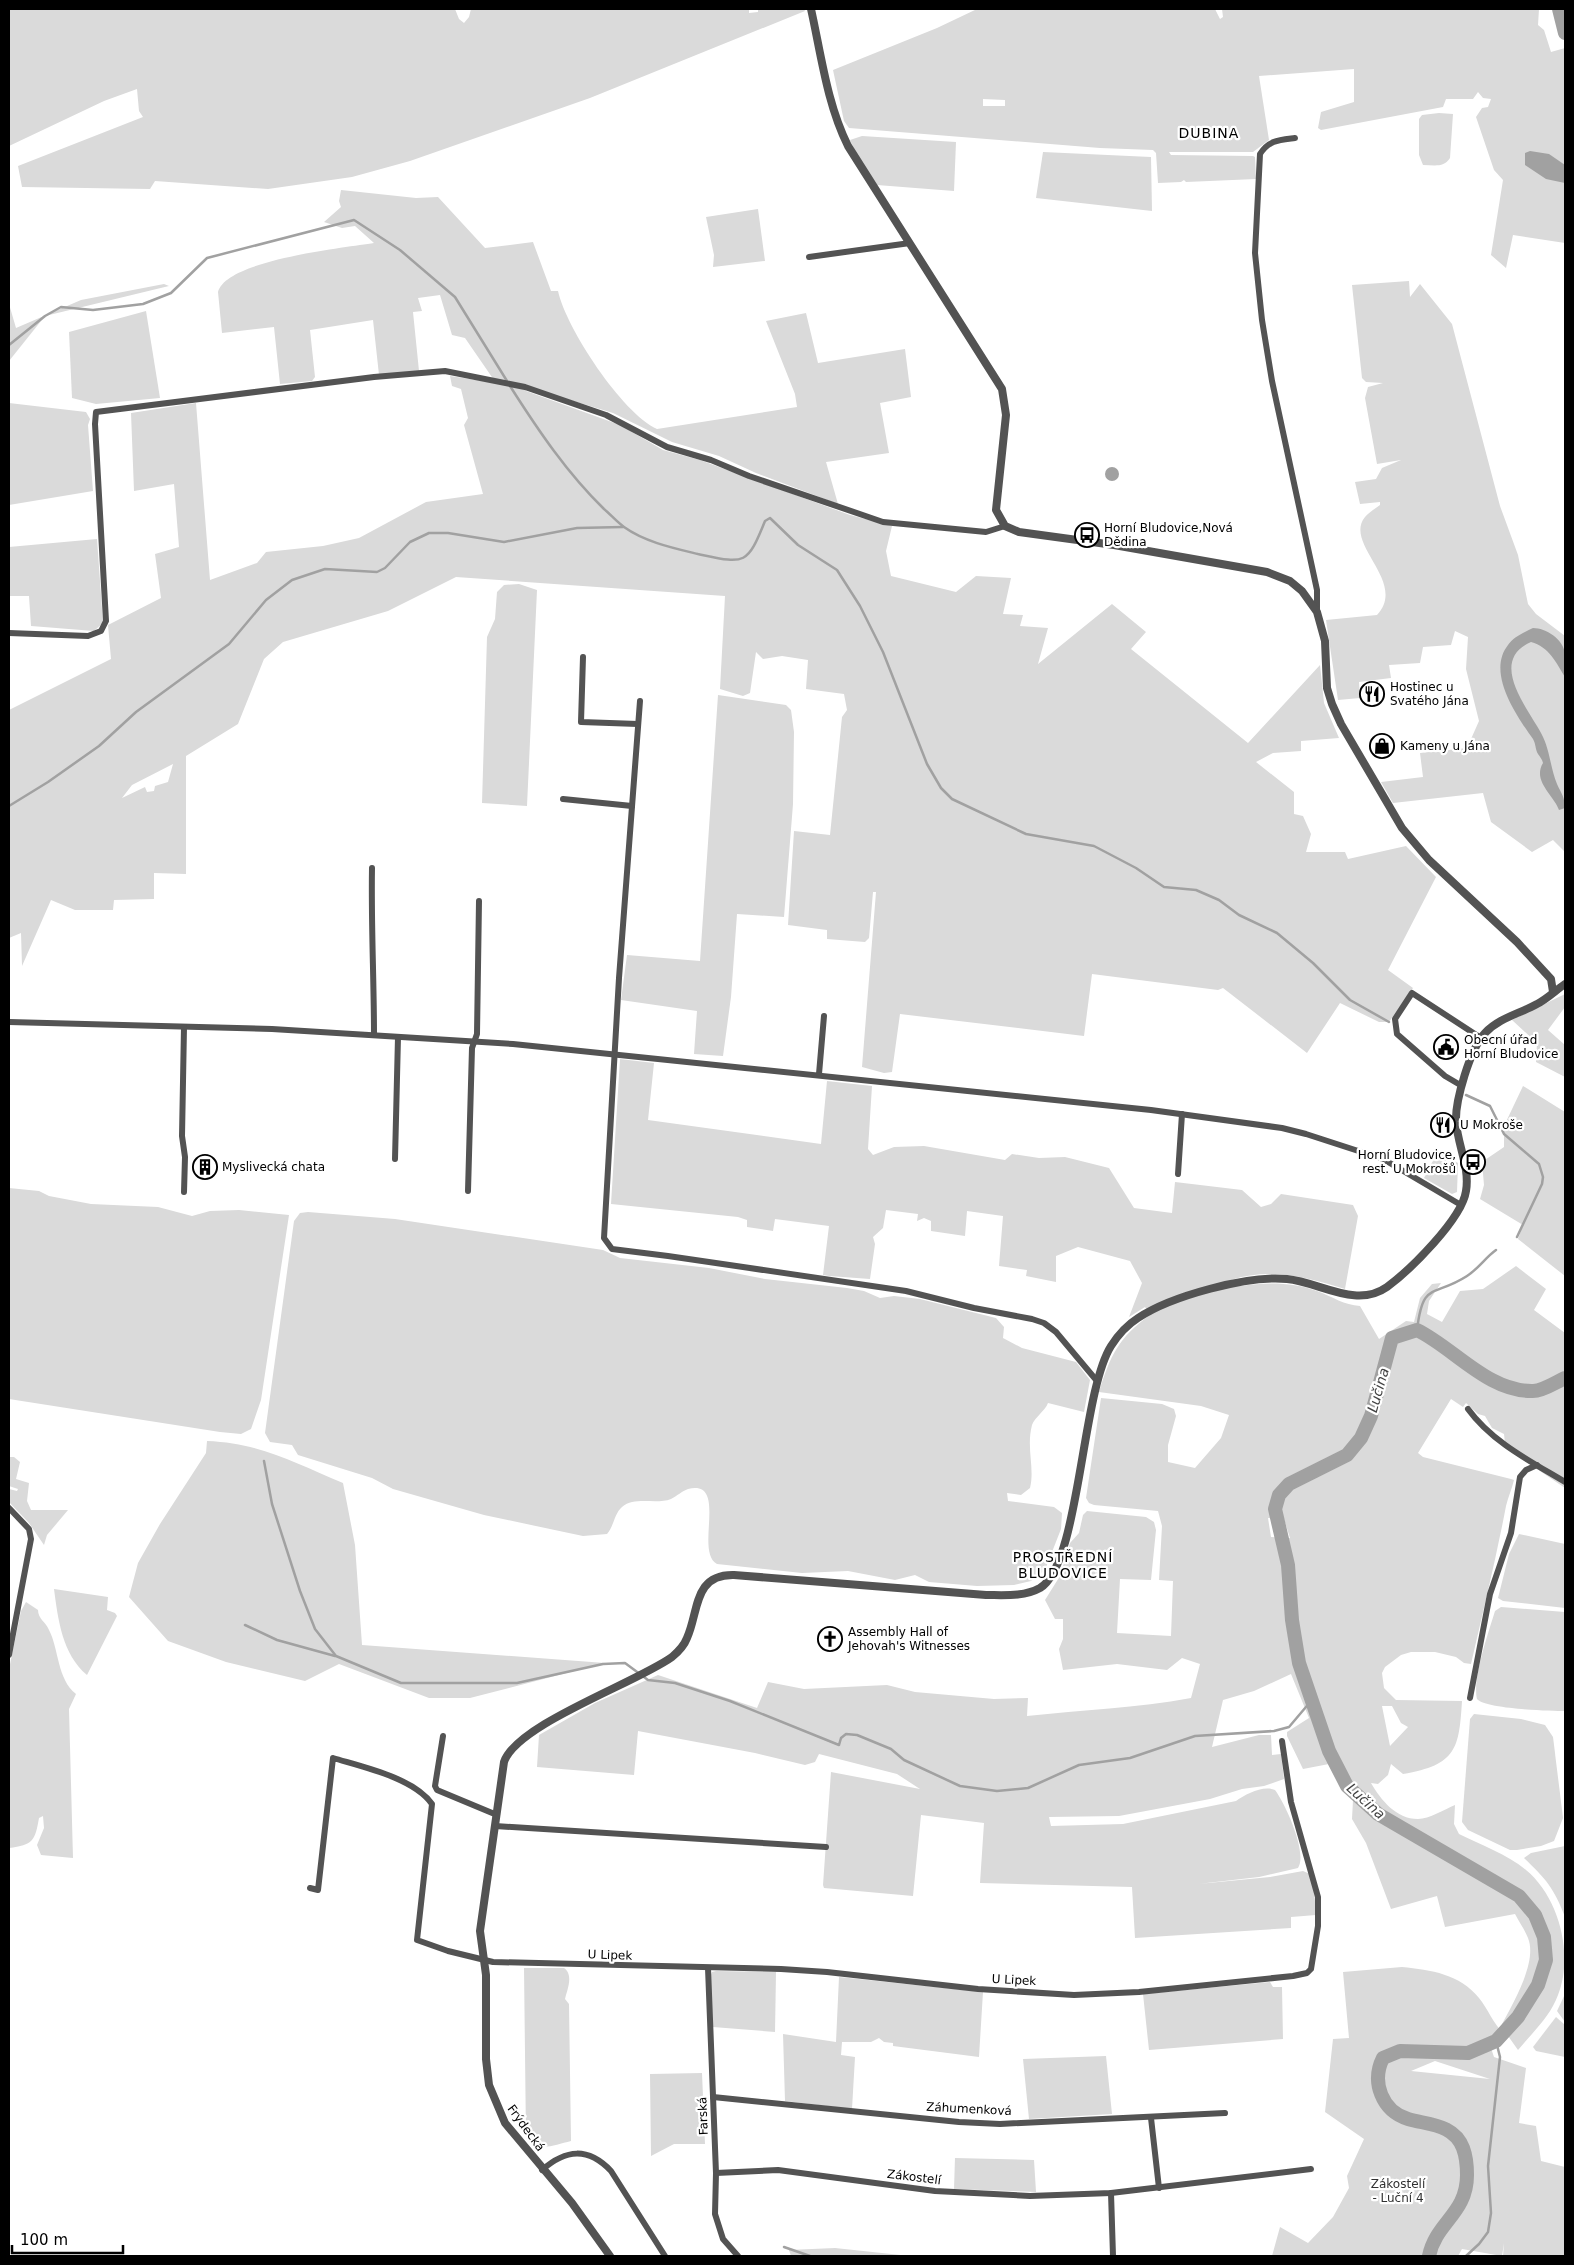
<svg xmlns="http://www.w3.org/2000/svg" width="1574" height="2265" viewBox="0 0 1574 2265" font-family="'DejaVu Sans',sans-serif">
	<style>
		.green { fill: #dadada; fill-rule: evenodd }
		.water { fill: #a1a1a1 }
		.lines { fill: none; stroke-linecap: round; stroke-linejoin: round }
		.stream { stroke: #a1a1a1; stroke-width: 2.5 }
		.river { stroke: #a1a1a1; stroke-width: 14 }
		.minor { stroke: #535353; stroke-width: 6 }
		.tertiary { stroke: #535353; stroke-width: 8 }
		.labels { text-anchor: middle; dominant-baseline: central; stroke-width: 4.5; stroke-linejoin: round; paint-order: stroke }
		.poi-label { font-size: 12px; fill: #000; stroke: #fff; text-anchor: start }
		.street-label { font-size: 12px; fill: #000; stroke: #fff }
		.park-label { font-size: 12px; fill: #313131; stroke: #fff }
		.neighbourhood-label { font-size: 14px; letter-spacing: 1px; fill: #000; stroke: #fff }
		.water-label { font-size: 14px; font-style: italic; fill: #424242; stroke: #fff }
	</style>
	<rect width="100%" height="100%" fill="#fff"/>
	<g class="green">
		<path d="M9,9H455L459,19L464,23L469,17L471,9H749V13L758,12V9H804L805,11L590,98L410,161L352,177L268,189L155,181L150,189L22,187L18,166L143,117L139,111L137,89L104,101L9,146Z"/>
		<path d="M977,9H1215L1220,19L1223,17L1222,9H1539L1538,25L1544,30L1551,52L1565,48V243L1513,235L1506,268L1491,255L1503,180L1494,170L1476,117L1482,108L1488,107L1491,99L1483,98L1478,92L1473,99H1446L1443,107L1321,130L1318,128L1321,112L1354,102V69L1259,76L1269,140L1253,152H1169L1171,155L1253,156L1255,157L1256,179L1186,182L1184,180L1181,182L1158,183L1156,153L1153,150L1100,148L849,128L844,121L833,70L937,28ZM983,99L1005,100V106H983Z"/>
		<path d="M1439,113L1453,114L1450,158C1444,168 1434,165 1423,165L1419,155V119L1422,115Z"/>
		<path d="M862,136L956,142L954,191L877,185L857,155L850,140Z"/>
		<path d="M1043,152L1151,157L1152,211L1036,198Z"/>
		<path d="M341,190L416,198L438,197L485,248L533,242L551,291H558C566,328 622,413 657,429L797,407L795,394L766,321L806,313L818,363L905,349L911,397L880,403L889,453L826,462L838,504L756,473L719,456L672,442L613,413L524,386L526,391L620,425L663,450L700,460L850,515L892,526L886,551L891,576L956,592L976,576L1011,578L1003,614L1023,615L1020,626L1048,628L1038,664L1112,604L1146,632L1131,649L1248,743L1320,665L1324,703L1339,738L1301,741V751L1273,753L1256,762L1294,792V814L1303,816L1311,834L1306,852H1345L1348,859L1406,846L1436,877L1388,970L1413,988L1389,1022H1379L1340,1003L1307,1053L1223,988L1218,990L1092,974L1084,1036L900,1014L892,1072L884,1073L862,1067L876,892H873L869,938L865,942L827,939V930L788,925L794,831L830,835L842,717L847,710L844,694L806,689L808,660L782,656L763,659L756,652L750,693L743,696L720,689L725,596L456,577L388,611L283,642L264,659L238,724L186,756V874L154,873V899L114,900L113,910H75L51,900L22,966L21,933L9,938V710L111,659L108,625L161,598L155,554L179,547L174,484L134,491L131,413L196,403L210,580L257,563L266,552L323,546L359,538L426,502L483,494L464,425L468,418L461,389L452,386L450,376L496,383L465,338L452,335L440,295L418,298L422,311L413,312L419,371L379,375L373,320L310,330L315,377L312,381L280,384L274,327L222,333L218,292C226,260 343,248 374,243L355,226L342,228L324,222L341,207L339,201ZM173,764L168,782L155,786L154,791L147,792L145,787L122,798L132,785Z"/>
		<path d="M758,209L765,261L713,267L714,255L706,217Z"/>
		<path d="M1409,281L1410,297L1420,284L1452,324L1500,506L1518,555L1528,604L1536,614L1565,636V852L1553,840L1532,852L1491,822L1483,793L1393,803L1381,782L1423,777L1420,753L1467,748L1479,721L1466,669L1468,637L1455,631L1451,645L1423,647L1420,663L1389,665L1391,678L1359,682L1360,698L1338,700L1326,620L1377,615C1408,582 1343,544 1365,517C1369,512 1375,509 1380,505V502L1360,504L1355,482L1376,479L1382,468L1401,460L1377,464L1365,398L1368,387L1383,383L1366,382L1362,378L1352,285Z"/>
		<path d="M164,284L169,286L45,316L9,361V304L16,328L81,300Z"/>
		<path d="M146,311L160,398L96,404L72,398L69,332Z"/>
		<path d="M9,403L86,412L90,419L88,425L93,491L9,505Z"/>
		<path d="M97,539L103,623L94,631L31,626L29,596H9V547Z"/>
		<path d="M519,584L537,590L527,806L482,803L487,637L495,619L497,592L504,585Z"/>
		<path d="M718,695L786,705L791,710L794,732L793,804L784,917L737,914L731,997L723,1056L694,1054L697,1011L621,1000L627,955L700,961Z"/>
		<path d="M1565,994V1007L1548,1030L1565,1045V1077L1536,1062L1537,1043L1512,1020Z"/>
		<path d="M620,1059L654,1063L648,1120L821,1144L827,1081L872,1086L868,1149L873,1155L894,1147L924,1146L1005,1160L1012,1154L1039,1158L1065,1157L1109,1168L1134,1208L1172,1213L1175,1182L1242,1190L1261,1207L1271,1204L1281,1194L1353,1205L1358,1216L1345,1289C1308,1277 1269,1267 1231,1280L1241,1286C1266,1282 1293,1282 1317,1291C1333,1297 1344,1305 1360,1306L1379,1339L1406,1321L1414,1322L1420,1298L1432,1284L1441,1283L1429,1301L1427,1314L1442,1322L1460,1291L1483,1289L1516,1266L1546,1289L1534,1310L1565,1333V1488L1537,1469L1505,1443L1504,1434L1492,1428L1485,1416L1478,1414L1466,1403L1463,1407L1451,1399L1418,1453L1423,1457L1511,1479L1514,1480C1512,1489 1508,1497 1506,1506C1496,1559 1483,1611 1471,1664L1464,1663L1456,1657L1435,1652H1411L1401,1655L1385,1667L1382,1673L1384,1688L1396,1700L1462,1701C1459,1748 1457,1765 1403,1774L1391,1764L1388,1775L1378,1784L1371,1783C1381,1800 1396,1819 1418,1819C1429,1819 1445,1809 1455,1805L1454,1824L1459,1834C1481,1845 1507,1854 1526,1870C1559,1897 1574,1955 1558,1995C1550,2017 1532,2033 1518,2050L1501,2026C1512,2005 1538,1962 1528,1938C1525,1930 1519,1922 1515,1914L1445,1927L1437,1896L1391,1909L1366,1843L1352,1819L1353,1800L1329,1764L1303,1769L1287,1736V1732L1309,1718L1291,1674L1254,1691L1223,1700L1212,1747L1259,1735H1271L1272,1755L1281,1754L1284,1779L1264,1786L1242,1789L1210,1799L1119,1816L1049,1817L1051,1826L1123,1824L1236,1801C1246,1794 1263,1785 1275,1790C1285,1803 1308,1853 1298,1868L1259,1877L1198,1884L1270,1877L1303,1871L1310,1874L1314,1888L1316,1915L1291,1917V1928L1135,1938L1132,1887L980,1883L984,1823L921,1815L913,1896L824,1888L823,1885L831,1772L920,1789L897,1774L819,1754L815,1762L805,1765L755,1753L638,1731L634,1775L537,1767L539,1735L595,1703L658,1675L757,1708L768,1682L804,1689L887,1685L915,1692L994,1699L1028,1698L1027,1716C1082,1710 1137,1708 1191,1698L1200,1664L1182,1658L1167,1670L1117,1664L1063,1670L1059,1649L1063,1639V1619H1055L1045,1600L1060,1576L1070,1543L1079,1533L1083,1515L1087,1511L1146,1517L1154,1522L1156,1530L1151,1580L1120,1579L1117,1633L1171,1636L1173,1581L1159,1580L1162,1526L1158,1511L1094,1505L1089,1503L1086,1498L1101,1398L1162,1404L1174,1409L1176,1416L1168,1445V1462L1195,1468L1221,1438L1229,1415L1201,1406L1099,1392C1110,1356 1119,1337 1150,1315L1145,1307L1129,1317L1142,1283L1130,1261L1078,1247L1056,1256V1282L1026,1276L1027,1270L999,1266L1003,1216L967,1211L965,1236L931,1231V1221L924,1218L917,1221L918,1214L886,1210L883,1228L873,1237L875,1244L870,1279L829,1276L823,1275L829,1226L775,1219L773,1231L747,1227V1220L738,1217L611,1204ZM1268,1518L1284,1519L1290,1538L1271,1537ZM1382,1706H1392L1401,1723L1408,1727L1390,1746Z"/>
		<path d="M1523,1086L1565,1112V1276L1518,1239L1523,1225L1480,1199L1484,1185L1482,1162L1504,1147V1126Z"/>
		<path d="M1438,1151L1458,1163L1457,1192L1452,1194L1424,1178Z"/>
		<path d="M9,1188L39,1191L49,1196L91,1204L158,1207L192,1216L210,1211L239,1210L289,1215L261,1400L251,1429L241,1434L220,1432L9,1399Z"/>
		<path d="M308,1212L395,1219L603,1250L620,1258L709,1268L765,1279L847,1288L864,1291L880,1298L894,1296L920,1299L996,1318L1004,1327L1003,1338L1022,1348L1076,1362L1090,1380L1084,1412L1048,1403C1045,1411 1035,1417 1032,1425C1026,1448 1035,1468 1030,1488L1021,1495L1007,1493L1008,1501L1054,1507L1062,1513L1061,1529L1045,1570L1031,1581L1014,1585L977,1586L929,1582L915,1575L895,1580L848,1571L802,1573L717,1564C694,1552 729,1479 688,1489C682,1491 677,1496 671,1499C656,1505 635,1496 622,1507C614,1514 614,1526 607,1534L583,1536L484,1515L393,1489L372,1478L298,1455L292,1445L270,1442L265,1433L294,1221L300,1213Z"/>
		<path d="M207,1441C260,1443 295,1463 343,1483L355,1545L362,1645L605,1663L470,1698H429L339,1664L305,1681L226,1662L168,1641L129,1597L138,1563L160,1524L206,1453Z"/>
		<path d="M9,1457H14L20,1462L16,1479L29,1483L27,1501L31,1510H68L47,1535L44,1545L29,1523L9,1502V1489L17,1491L18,1489L9,1486Z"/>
		<path d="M1519,1534L1565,1544V1608L1503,1601L1498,1598L1509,1554Z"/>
		<path d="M54,1589L108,1597L107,1610L115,1613L117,1616L87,1675C62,1654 58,1619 54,1589Z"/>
		<path d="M26,1602L38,1610C38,1619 46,1622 49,1630C59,1649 57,1679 76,1694L69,1709L73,1858L41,1855L37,1845L44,1828L43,1816L39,1818C35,1841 33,1845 9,1848V1669L21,1611Z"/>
		<path d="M1501,1607L1565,1612V1711C1550,1711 1485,1709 1477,1699C1472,1679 1489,1631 1495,1611Z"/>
		<path d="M1474,1714L1521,1719L1545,1725L1553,1737L1563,1818L1554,1841L1541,1846L1517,1850H1510L1468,1830L1462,1822L1470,1719Z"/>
		<path d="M1565,1846V1917C1554,1888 1546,1879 1524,1858L1531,1853Z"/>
		<path d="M1402,1967C1431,1970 1460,1974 1479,1998C1488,2009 1493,2023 1503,2033L1496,2041L1489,2042L1494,2057L1526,2068L1519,2123L1536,2126L1541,2161L1565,2167V2256H1503L1504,2243L1502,2256L1462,2249L1458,2256H1272L1280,2227L1308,2243L1333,2217L1349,2188L1347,2176L1364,2139L1325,2112L1333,2039L1349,2038L1343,1972ZM1435,2061L1490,2079L1411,2071Z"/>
		<path d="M524,1968H564C574,1975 567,1990 565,1999L569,2004L571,2141C554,2145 538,2153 526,2138Z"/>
		<path d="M716,1971L776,1972L775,2032L713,2027L710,1977L712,1972Z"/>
		<path d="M839,1977L983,1992L979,2057L893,2046V2043L884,2042L879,2038L871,2042H842L841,2055L855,2057L852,2109L785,2101L783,2034L836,2042Z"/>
		<path d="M1270,1982L1273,1987H1282L1283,2039L1149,2050L1143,1994Z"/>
		<path d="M1565,1994V2022L1557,2011Z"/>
		<path d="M1556,2017L1565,2025V2057L1536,2051L1533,2047Z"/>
		<path d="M1106,2056L1112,2114L1029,2119L1023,2059Z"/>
		<path d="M702,2073L705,2144H674L651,2156L650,2074Z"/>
		<path d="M955,2158L1034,2160L1036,2192L954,2189Z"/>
		<path d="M835,2248L910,2256H791L789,2250Z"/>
	</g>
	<g class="water">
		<path d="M1530,151L1549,154L1565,165V183L1546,179L1525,165V153Z"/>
		<circle cx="1112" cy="474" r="7"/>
		<path d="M1533,628C1546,628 1563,639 1565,653C1566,661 1565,669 1565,677C1556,662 1549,647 1531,642C1488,661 1527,707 1541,733C1550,749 1550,767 1557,784C1561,793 1565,797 1565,808L1559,810C1554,795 1532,781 1543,763C1542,759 1540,757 1538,754C1535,749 1536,744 1533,739C1517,716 1486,673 1508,645C1513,637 1525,632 1533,628Z"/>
	</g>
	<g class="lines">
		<g class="stream">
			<path d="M9,345L45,316L61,307L93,310L143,304L171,293L207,258L354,220L400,250L455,297L507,381"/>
			<path d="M510,386C538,430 567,473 604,509C611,515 617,522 624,527C645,542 673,548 698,554C745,564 747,566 765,521L770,518L798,545L837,570L860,606L883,652L927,764L941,788L952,799L1026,834L1094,846L1136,868L1164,887L1196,890L1219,900L1239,915L1277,933L1313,963L1350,1000L1389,1022"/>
			<path d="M9,806L48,782L99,746L136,712L229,644L266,600L292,580L325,569L377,572L385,568L410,542L429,533H448L504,542L577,528L623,527"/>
			<path d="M1466,1095L1490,1106L1504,1134L1539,1164L1543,1177L1542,1184L1517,1237"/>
			<path d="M1417,1330C1423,1280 1433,1298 1467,1276C1478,1269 1486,1257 1496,1250"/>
			<path d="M264,1461L272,1504L300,1591L315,1629L336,1656L401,1683H517L603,1664L625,1663L648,1680L675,1683L730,1701L839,1745L841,1738L846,1734L857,1735L891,1749L904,1760L960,1786L997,1791L1028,1788L1079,1765L1130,1758L1195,1736L1274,1731L1289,1727L1311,1701"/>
			<path d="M245,1625L277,1640L335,1656"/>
			<path d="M784,2247L810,2256"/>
			<path d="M1466,2256L1479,2244L1488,2232L1491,2213L1488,2166L1500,2057L1496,2041"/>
		</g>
		<g class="river">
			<path d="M1559,9L1565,33"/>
			<path d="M1429,2256C1436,2222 1467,2214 1467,2175C1467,2167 1466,2156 1463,2148C1454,2124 1429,2125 1408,2119C1382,2111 1371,2082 1383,2058L1400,2051L1468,2053L1496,2041L1518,2017L1538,1985L1546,1960L1544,1937L1535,1915L1519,1896L1378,1814L1347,1786L1329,1751L1299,1663L1292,1620L1288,1565L1275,1509L1279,1495L1289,1484L1347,1455L1361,1438L1371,1416L1392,1338L1417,1330C1454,1348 1488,1392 1533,1391C1543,1391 1556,1382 1565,1378"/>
		</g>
		<g class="minor">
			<path d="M1295,138C1279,140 1269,140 1260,154L1255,253L1262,320L1272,381L1317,590V612"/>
			<path d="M809,257L910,243"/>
			<path d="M9,633L88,636L101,631L106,621L95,424L96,412L374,377L445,371L525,387L606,415L667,447L711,460L749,476L883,522L986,532L1005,526"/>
			<path d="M583,657L581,722L638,724"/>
			<path d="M640,701L619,978L604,1238L612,1249L668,1256L906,1291L974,1308L1032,1319L1044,1323L1056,1332L1097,1381"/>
			<path d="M563,799L632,806"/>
			<path d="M372,868C371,924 374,979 374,1035"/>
			<path d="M9,1022L272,1029L513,1044L1151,1110L1282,1128L1306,1134L1383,1159L1461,1205"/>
			<path d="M184,1027L182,1136L185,1157L184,1192"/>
			<path d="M819,1074L824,1016"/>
			<path d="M1462,1086L1445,1076L1397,1034L1395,1019L1412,993L1481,1038"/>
			<path d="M395,1159L398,1037"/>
			<path d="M1178,1174L1182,1114"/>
			<path d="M468,1191L472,1048L477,1034L479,901"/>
			<path d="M1468,1409C1492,1442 1530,1461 1565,1482"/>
			<path d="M9,1508L29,1529L31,1539L9,1655"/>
			<path d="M1470,1698L1490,1594L1511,1533L1520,1477L1526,1470L1537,1465"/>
			<path d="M443,1736L435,1786L437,1790L497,1815"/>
			<path d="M495,1826L826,1847"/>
			<path d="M310,1888L318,1890L333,1758C363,1767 414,1778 432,1804L417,1940L448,1951L493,1962L781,1969L827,1972L978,1989L1074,1995L1139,1992L1293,1976L1307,1973L1311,1969L1318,1926V1897L1291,1802L1282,1741"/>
			<path d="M708,1968L716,2173L715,2214L723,2239L738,2256"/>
			<path d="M713,2097L959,2122L1000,2124L1225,2113"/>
			<path d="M1151,2118L1159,2188"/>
			<path d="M542,2170C566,2149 588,2147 611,2171L665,2256"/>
			<path d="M716,2173L778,2170L935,2191L1030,2196L1111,2193L1311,2169"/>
			<path d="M1111,2193L1113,2256"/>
		</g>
		<g class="tertiary">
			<path d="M811,9C821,54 827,104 848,146L1002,389L1006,415L996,510L1005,526L1019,532L1114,545L1267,572L1290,581L1302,591L1317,612L1325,641L1327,688L1332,704L1341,724L1402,828L1429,860L1517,942L1551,979L1553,992"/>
			<path d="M610,2256L572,2203L505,2123L489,2085L486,2059V1975L480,1931L504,1762C517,1724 636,1683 672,1657C678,1652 684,1646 687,1638C699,1612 693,1574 734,1575L986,1595C1003,1595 1024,1597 1040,1588C1080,1564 1081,1394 1111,1346C1118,1335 1127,1325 1138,1318C1171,1296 1248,1275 1287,1279C1320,1282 1356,1309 1387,1287C1410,1270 1462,1219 1466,1191C1470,1168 1458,1146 1456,1122C1455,1101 1470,1049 1485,1033C1499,1018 1519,1014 1537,1004C1547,999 1556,990 1565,984"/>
		</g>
	</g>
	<defs>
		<symbol id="bus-ring" viewBox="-11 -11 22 22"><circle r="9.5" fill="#fff" stroke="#000" stroke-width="1.5"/><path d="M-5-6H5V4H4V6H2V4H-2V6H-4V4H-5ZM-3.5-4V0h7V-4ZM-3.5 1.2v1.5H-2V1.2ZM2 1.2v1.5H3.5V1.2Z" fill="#000"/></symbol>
		<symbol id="restaurant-ring" viewBox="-11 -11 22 22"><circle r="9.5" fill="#fff" stroke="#000" stroke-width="1.5"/><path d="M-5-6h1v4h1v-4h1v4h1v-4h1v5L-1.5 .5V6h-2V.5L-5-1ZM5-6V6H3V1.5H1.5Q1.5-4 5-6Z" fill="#000"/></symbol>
		<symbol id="shop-ring" viewBox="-11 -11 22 22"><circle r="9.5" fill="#fff" stroke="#000" stroke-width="1.5"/><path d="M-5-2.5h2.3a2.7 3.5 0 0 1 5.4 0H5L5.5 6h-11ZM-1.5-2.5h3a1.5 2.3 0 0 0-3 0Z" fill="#000"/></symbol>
		<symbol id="civic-ring" viewBox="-11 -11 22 22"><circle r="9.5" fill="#fff" stroke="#000" stroke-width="1.5"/><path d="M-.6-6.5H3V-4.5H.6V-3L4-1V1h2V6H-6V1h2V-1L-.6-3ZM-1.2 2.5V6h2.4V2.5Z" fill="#000"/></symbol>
		<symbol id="building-ring" viewBox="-11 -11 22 22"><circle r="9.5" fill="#fff" stroke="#000" stroke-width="1.5"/><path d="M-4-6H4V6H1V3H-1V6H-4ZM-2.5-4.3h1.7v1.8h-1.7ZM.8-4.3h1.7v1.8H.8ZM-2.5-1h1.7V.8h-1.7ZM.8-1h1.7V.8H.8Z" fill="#000"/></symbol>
		<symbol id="church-ring" viewBox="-11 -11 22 22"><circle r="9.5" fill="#fff" stroke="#000" stroke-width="1.5"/><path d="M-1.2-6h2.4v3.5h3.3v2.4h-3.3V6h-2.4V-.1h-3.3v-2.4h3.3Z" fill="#000"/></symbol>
	</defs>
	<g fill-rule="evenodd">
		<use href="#bus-ring" x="1073" y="521" width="28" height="28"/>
		<use href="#restaurant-ring" x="1358" y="680" width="28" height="28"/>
		<use href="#shop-ring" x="1368" y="732" width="28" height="28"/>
		<use href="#civic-ring" x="1432" y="1033" width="28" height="28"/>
		<use href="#restaurant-ring" x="1429" y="1111" width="28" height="28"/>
		<use href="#bus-ring" x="1459" y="1148" width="28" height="28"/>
		<use href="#building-ring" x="191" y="1153" width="28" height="28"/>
		<use href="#church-ring" x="816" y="1625" width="28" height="28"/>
	</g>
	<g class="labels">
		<g class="poi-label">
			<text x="1104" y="528">Horní Bludovice,Nová<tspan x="1104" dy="14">Dědina</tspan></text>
			<text x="1390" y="687">Hostinec u<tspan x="1390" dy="14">Svatého Jána</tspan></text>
			<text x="1400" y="746">Kameny u Jána</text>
			<text x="1464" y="1040">Obecní úřad<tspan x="1464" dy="14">Horní Bludovice</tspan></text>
			<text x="1460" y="1125">U Mokroše</text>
			<text x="1456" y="1155" text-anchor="end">Horní Bludovice,<tspan x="1456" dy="14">rest. U Mokrošů</tspan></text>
			<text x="222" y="1167">Myslivecká chata</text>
			<text x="848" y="1632">Assembly Hall of<tspan x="848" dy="14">Jehovah's Witnesses</tspan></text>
		</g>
		<g class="street-label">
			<text transform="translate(610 1955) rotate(2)">U Lipek</text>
			<text transform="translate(1014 1980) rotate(3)">U Lipek</text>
			<text transform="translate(969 2109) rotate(3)">Záhumenková</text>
			<text transform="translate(703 2116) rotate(-92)">Farská</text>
			<text transform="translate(526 2128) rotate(54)">Frýdecká</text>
			<text transform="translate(914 2177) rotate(7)">Zákostelí</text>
		</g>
		<g class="park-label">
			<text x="1398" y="2184">Zákostelí<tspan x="1398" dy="14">- Luční 4</tspan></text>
		</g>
		<g class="neighbourhood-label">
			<text x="1209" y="133">DUBINA</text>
			<text x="1063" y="1557">PROSTŘEDNÍ<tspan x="1063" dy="16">BLUDOVICE</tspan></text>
		</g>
		<g class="water-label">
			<text transform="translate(1378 1390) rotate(-74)">Lučina</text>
			<text transform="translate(1366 1801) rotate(42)">Lučina</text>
		</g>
	</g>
	<rect width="1574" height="2265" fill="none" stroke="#000000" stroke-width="20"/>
	<path d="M12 2245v8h111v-8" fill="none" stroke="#000000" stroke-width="2.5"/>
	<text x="20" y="2245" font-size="15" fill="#000000" stroke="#ffffff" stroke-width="4" paint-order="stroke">100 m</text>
</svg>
